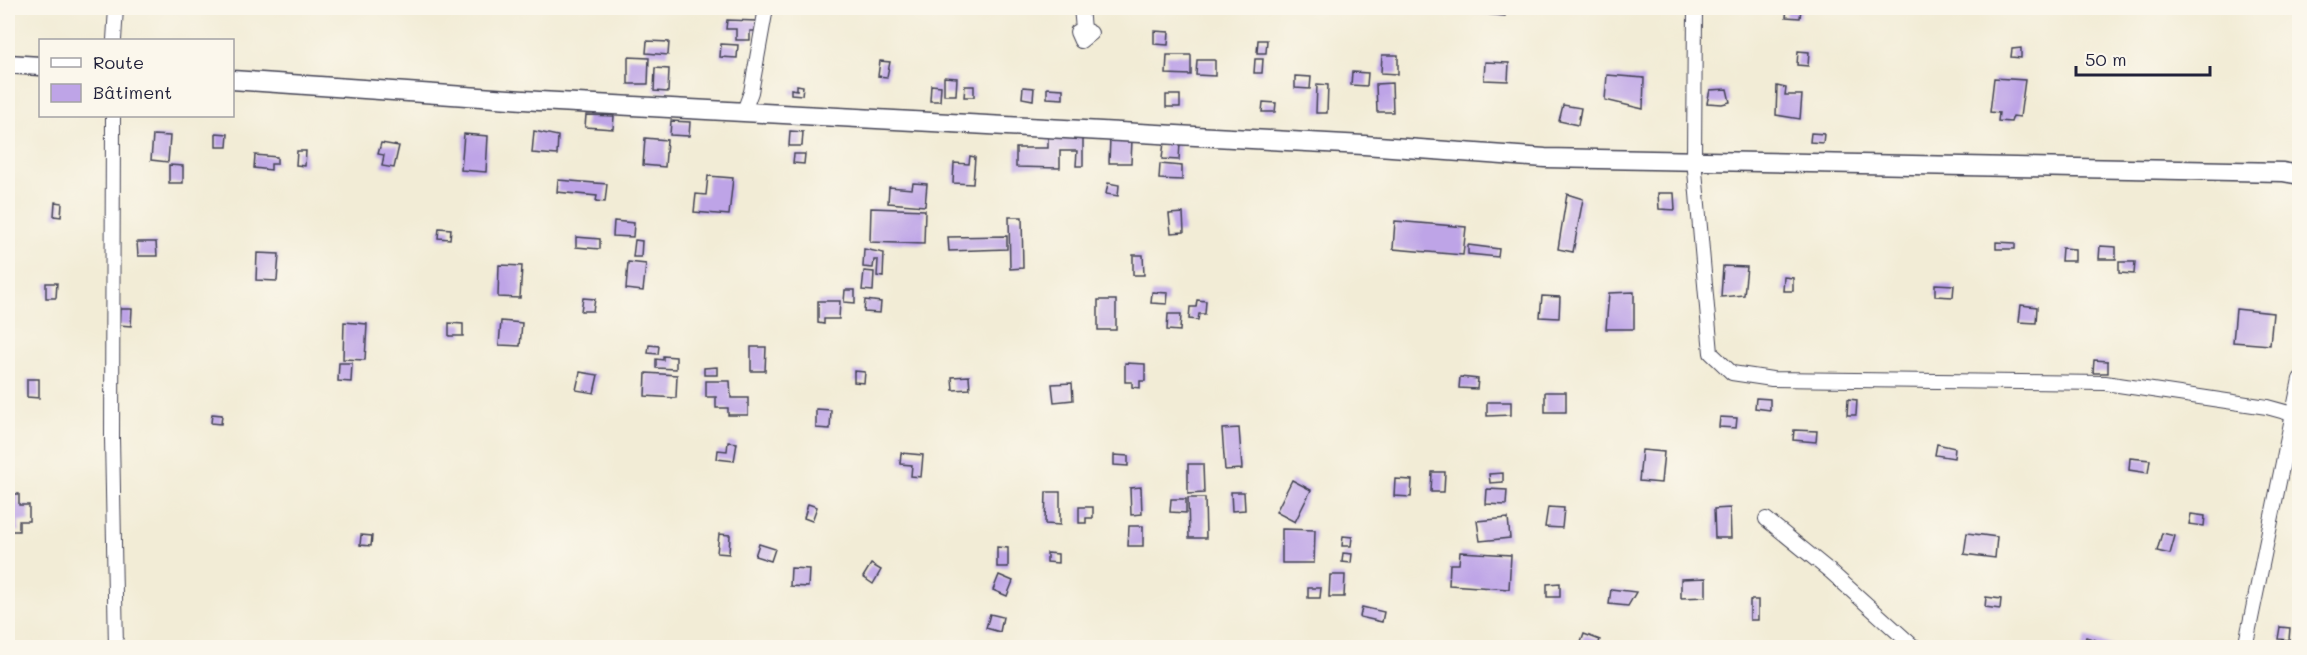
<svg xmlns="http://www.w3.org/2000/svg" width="2307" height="655" viewBox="0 0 2307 655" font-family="Mali,sans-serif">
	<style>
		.building { fill: #bea4e7 }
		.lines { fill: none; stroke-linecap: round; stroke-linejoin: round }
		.minor-casing { stroke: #414052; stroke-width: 16 }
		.tertiary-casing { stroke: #414052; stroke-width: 21 }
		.minor { stroke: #fff; stroke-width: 14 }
		.tertiary { stroke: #fff; stroke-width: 18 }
	</style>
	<rect width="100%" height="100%" fill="#fbf7ec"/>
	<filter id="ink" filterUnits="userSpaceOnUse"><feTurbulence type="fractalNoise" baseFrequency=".0167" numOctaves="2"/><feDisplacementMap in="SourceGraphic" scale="12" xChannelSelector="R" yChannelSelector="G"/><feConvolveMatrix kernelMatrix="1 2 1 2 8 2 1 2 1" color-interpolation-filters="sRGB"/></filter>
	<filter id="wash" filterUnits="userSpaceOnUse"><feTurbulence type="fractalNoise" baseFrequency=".008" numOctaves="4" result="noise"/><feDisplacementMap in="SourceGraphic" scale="24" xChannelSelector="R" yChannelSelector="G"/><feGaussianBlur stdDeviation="1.35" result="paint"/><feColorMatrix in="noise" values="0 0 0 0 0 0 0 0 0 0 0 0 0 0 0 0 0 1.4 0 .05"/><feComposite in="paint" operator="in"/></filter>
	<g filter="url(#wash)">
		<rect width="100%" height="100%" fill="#f2ecd6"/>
		<g id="blocks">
			<g class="building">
				<path d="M1465,8H1506L1505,16L1465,12Z"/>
				<path d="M1787,8H1801L1800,18L1786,17Z"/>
				<path d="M727,20L757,21V31H750V40H736V29H726Z"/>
				<path d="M1154,31L1169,32L1168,45L1154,44Z"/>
				<path d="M1258,40H1267L1266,53H1257Z"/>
				<path d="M647,41L669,42L668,55L646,53Z"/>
				<path d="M721,44L738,45L737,58L720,57Z"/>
				<path d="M2021,48V58L2011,57L2012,49Z"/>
				<path d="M1798,51L1809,52L1808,66L1797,65Z"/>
				<path d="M1167,55H1191V75L1166,74Z"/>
				<path d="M1382,55H1398V74L1381,73Z"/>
				<path d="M628,57L649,58L648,84H628Z"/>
				<path d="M1255,59H1263L1262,73H1254Z"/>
				<path d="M1197,60H1215V76L1196,75Z"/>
				<path d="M880,61L890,62L887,77L878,76Z"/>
				<path d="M1485,62L1509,63L1508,81L1484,80Z"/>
				<path d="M655,68L669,69L668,92L654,91Z"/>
				<path d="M1352,72L1368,73L1367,86L1351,85Z"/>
				<path d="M1607,75L1644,78L1643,109L1605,100Z"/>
				<path d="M1295,76L1311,77L1310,89L1295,88Z"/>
				<path d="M944,77L957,78L956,95H944Z"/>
				<path d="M1994,78L2025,80L2020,117L2013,116L2011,122L1998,121L1999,113L1990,112Z"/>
				<path d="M1392,83L1393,112H1377L1376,84Z"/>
				<path d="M1317,84L1328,85L1327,113H1316Z"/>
				<path d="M797,85L803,86L802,95L791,94V89L797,90Z"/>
				<path d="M931,85L941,86L940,101H930Z"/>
				<path d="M965,86H974V97H964Z"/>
				<path d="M1777,86L1786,88L1785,95H1802L1800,119L1776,115Z"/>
				<path d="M1023,87L1034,88L1033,100L1022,98Z"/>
				<path d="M1047,88L1063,89V99L1047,98Z"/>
				<path d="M1727,89L1730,102L1722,104L1707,103L1710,90Z"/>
				<rect x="1166" y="95" width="14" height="12"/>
				<path d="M1263,102L1276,103L1275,112H1262Z"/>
				<path d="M1563,105L1581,108L1578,125L1559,121Z"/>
				<path d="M586,115L614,116L613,129L585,127Z"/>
				<path d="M671,121L690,122L689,136L670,135Z"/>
				<path d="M534,131L558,136L557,155L532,153Z"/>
				<path d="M790,131L803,132L802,146H789Z"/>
				<path d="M216,133L228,134L227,147H216Z"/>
				<path d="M1811,133L1824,134L1823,143L1810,142Z"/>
				<path d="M464,134L488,136L486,172L461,170Z"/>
				<path d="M153,135L170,136L168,162L151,160Z"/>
				<path d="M1048,135H1083V166H1076L1077,151H1060V168L1016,167V148H1048Z"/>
				<path d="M645,138L667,140L665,167L643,165Z"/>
				<path d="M1110,138L1132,139L1131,163H1109Z"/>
				<path d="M1164,142L1180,143L1179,160L1162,159Z"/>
				<path d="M381,143L399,146L394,168L382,166L384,155L378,154Z"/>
				<path d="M297,151H306L305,166L296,165Z"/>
				<path d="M794,154H805L804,164L793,163Z"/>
				<path d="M255,155L277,157V164H271V170L254,168Z"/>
				<path d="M970,156L975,157L973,184L953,183L954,163L969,164Z"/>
				<path d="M1160,164L1182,166V180L1159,179Z"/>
				<path d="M169,165L183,166V183H169Z"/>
				<path d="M708,176L733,178L729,215L694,212L696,194L706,195Z"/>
				<path d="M558,180L607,184L605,202L596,201L597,196L557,192Z"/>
				<path d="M913,183L927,184L925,206L888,203L889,187L912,189Z"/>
				<path d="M1108,183L1119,185L1118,196L1106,194Z"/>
				<path d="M1658,193H1674L1675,210L1659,209Z"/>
				<path d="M1567,194L1583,199L1573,252L1558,249Z"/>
				<path d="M55,202L62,203L61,217L54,216Z"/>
				<path d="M871,208L925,210L924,244L870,242Z"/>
				<path d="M1183,213L1184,232L1171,233L1169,214Z"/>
				<path d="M1009,217H1022L1023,268L1010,269Z"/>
				<path d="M614,221L634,223L633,237L613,236Z"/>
				<path d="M1395,221L1466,227L1463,255L1393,249Z"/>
				<path d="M439,228L451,229L450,239L438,238Z"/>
				<path d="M1007,236V249L949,251L948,237Z"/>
				<path d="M576,237L600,239V249L576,247Z"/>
				<path d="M635,240L642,241L641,257H633Z"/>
				<path d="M137,242H156L157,256H138Z"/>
				<path d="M1996,242L2015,243V249H1996Z"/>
				<path d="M1468,245L1499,249L1498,257L1468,254Z"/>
				<path d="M2100,246L2116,247V259H2099Z"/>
				<path d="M2062,248L2075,249V261H2061Z"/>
				<path d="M864,249L884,253L883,277L877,276L878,260H874L873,268L863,267Z"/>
				<path d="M257,253L279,254L277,281L256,280Z"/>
				<path d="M1133,255H1143L1144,275H1133Z"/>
				<path d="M628,262L646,264L643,291L626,289Z"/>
				<path d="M2119,262H2135L2134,274L2119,273Z"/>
				<path d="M499,265L522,266L520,298L498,297Z"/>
				<path d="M1723,266L1747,267L1744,295L1721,297Z"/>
				<path d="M864,271L874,272L873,291L862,290Z"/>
				<path d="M1784,277L1793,278V291H1783Z"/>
				<path d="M46,283H57L56,298H46Z"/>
				<path d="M1935,284L1954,285L1953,297L1935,296Z"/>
				<path d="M845,290H855V303L844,302Z"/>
				<path d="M1152,292L1168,293L1167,304L1151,303Z"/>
				<path d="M1634,292V329H1606L1609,293Z"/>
				<path d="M1542,296L1560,297L1559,318L1540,317Z"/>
				<path d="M583,298L595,299L593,311H581Z"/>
				<path d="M865,300L881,302L880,313L864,312Z"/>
				<rect x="1098" y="300" width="18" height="30"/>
				<path d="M1197,300L1206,301L1205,314H1199L1198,320L1189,319L1190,307H1196Z"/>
				<path d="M818,301H840L839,319H824V324L818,323Z"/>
				<path d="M2021,305L2037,307L2036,323L2019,322Z"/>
				<path d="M120,309H132L131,326L119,325Z"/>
				<path d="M2236,309L2273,313L2270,345L2233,342Z"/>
				<path d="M1168,314H1181L1180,331L1167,330Z"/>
				<path d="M501,321L522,323L520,346L499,345Z"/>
				<path d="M344,322L367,324L365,360L343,359Z"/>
				<path d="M449,323L463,324V336H449Z"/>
				<path d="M649,345L659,346L658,354L648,353Z"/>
				<path d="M751,347H766L765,371H751Z"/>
				<path d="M663,356L676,357V369L656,368V359L663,360Z"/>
				<path d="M2094,360L2108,361V373H2093Z"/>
				<path d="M339,363H352L351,382L338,381Z"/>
				<path d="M1125,363L1145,364V381H1140V388L1132,387V382H1125Z"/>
				<path d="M717,367V375H704V368Z"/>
				<path d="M854,371L865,372L864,383L854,382Z"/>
				<path d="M580,372L598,375L594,393L576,390Z"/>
				<path d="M646,373L677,375L676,398L645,396Z"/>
				<path d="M969,376L970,389L953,390L952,377Z"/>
				<path d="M1460,377L1478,379L1477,389L1459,388Z"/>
				<path d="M27,379H39V398L27,397Z"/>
				<path d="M706,381H730L731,398H748V415H728V408H716V397H706Z"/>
				<path d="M1072,383L1073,400L1054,402L1052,384Z"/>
				<rect x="1545" y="392" width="21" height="20"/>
				<path d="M1756,398L1770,399V410L1755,408Z"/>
				<path d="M1848,399L1857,400L1856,415H1847Z"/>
				<path d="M1487,402H1511V415L1487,416Z"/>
				<path d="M816,409L831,410L830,429L816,428Z"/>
				<path d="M212,414L222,415L221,424L211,423Z"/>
				<path d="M1720,417L1737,418L1736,428L1719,427Z"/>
				<path d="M1239,428L1242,469L1225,470L1222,429Z"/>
				<path d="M1794,430L1817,431L1816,442L1793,440Z"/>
				<path d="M728,442L737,443L734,461L717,459L718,450L727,451Z"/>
				<path d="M1937,444L1955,448L1954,458L1935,455Z"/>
				<path d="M1642,450L1664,452L1661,483L1639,481Z"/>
				<path d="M901,453L923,455L921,477L911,476L912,465L900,464Z"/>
				<path d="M1114,455L1128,456V466L1114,465Z"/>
				<path d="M2130,458L2150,460L2148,473L2129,470Z"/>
				<path d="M1188,464H1203L1204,493L1188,494Z"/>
				<path d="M1432,472H1445L1444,492H1431Z"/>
				<path d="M1503,473V482L1490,483L1489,474Z"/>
				<path d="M1395,479L1412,480L1411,497L1394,496Z"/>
				<path d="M1292,480L1311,490L1295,522L1276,512Z"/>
				<path d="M1141,487L1142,514L1131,515L1130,488Z"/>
				<path d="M1487,489L1507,490L1506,505L1486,504Z"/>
				<path d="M1046,492H1060V525L1045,524Z"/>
				<path d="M1231,492H1244L1245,510L1232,511Z"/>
				<path d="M8,494H19V505H29V521H19V531H8Z"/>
				<path d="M1188,498H1205L1206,538H1189Z"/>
				<path d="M1171,499H1186V513L1170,512Z"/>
				<path d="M808,504L817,507L812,521L804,518Z"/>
				<path d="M1079,507H1093V518H1086V523H1079Z"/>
				<path d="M1548,507L1564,508L1562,528L1545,527Z"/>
				<path d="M1730,508L1731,538H1715L1714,509Z"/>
				<path d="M2191,514L2205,516L2204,526L2189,524Z"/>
				<path d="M1508,518L1510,538L1480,541L1477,521Z"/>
				<path d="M1129,526H1143V546H1128Z"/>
				<path d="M1282,529L1315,530L1314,563H1282Z"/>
				<path d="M1967,533L1997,537L1995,558L1964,554Z"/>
				<path d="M2162,533L2175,536L2170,554L2157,551Z"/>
				<path d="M719,534L730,535L729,554L717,553Z"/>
				<path d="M361,535L372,536L371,546L360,545Z"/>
				<path d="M1343,536L1352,537L1351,546H1342Z"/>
				<path d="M759,544L775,549L771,561L755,556Z"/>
				<path d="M997,547L1008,548V567H997Z"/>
				<path d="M1460,552L1511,555L1509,589L1449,585L1450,564H1459Z"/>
				<path d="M1047,553L1058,554V563L1047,562Z"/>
				<path d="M1343,553L1352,554L1351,563L1342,562Z"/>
				<path d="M871,564L881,570L873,584L863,577Z"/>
				<path d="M791,568L809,569L808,587L790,586Z"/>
				<path d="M999,575L1013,581L1007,596L993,590Z"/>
				<path d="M1330,575H1345L1344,597H1329Z"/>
				<path d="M1706,578V597L1681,598V579Z"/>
				<path d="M1560,583V597H1547V584Z"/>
				<path d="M1308,588H1321L1320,598H1308Z"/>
				<path d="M1611,589L1636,592L1628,606L1609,604Z"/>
				<path d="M1986,597L2001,599L2000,609L1985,607Z"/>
				<rect x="1750" y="600" width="8" height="20"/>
				<path d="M1362,607L1384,612L1382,622L1360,617Z"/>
				<path d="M990,614L1003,617L1000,632L986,628Z"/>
				<path d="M2280,627L2290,628L2289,640L2278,639Z"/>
				<path d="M1584,634L1600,640L1597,648H1579Z"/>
				<path d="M2086,637L2113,646V648H2082Z"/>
			</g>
		</g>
	</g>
	<g filter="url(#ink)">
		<use href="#blocks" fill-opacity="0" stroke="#414052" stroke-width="1.5"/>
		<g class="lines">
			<defs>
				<g id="minor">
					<path d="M1081,8L1083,29L1077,32L1081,41L1091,33L1083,29"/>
					<path d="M1695,8L1694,159L1711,353L1732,373L1772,379L2105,383L2267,407L2300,416"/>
					<path d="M114,40L116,8"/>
					<path d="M744,111L751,92L766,8"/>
					<path d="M113,116L112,438L116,648"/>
					<path d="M1766,519L1831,572L1915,648"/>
					<path d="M2245,648L2300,379"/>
				</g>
				<g id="tertiary">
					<path d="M8,64L40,66"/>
					<path d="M232,80L539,101L1364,145L1545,158L2283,172L2300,175"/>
				</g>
			</defs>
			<use href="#minor" class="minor-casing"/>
			<use href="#tertiary" class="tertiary-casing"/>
			<use href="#minor" class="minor"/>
			<use href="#tertiary" class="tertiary"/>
		</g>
	</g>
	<rect width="2307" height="655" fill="none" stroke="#fbf7ec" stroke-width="30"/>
	<rect x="39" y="39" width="195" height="78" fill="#fbf7ec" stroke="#a4a2a5" stroke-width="1.5"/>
	<rect x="51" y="58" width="30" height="9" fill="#ffffff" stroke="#a4a2a5" stroke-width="1.5"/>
	<text x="93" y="69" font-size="18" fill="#22223b">Route</text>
	<rect x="51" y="84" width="30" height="18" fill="#bea4e7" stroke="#a4a2a5" stroke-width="1.5"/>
	<text x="93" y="99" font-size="18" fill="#22223b">Bâtiment</text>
	<path d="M2076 66v9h134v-9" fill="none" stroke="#22223b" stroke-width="3"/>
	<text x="2085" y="66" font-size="18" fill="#22223b" stroke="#fbf7ec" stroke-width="4.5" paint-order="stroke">50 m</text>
</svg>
